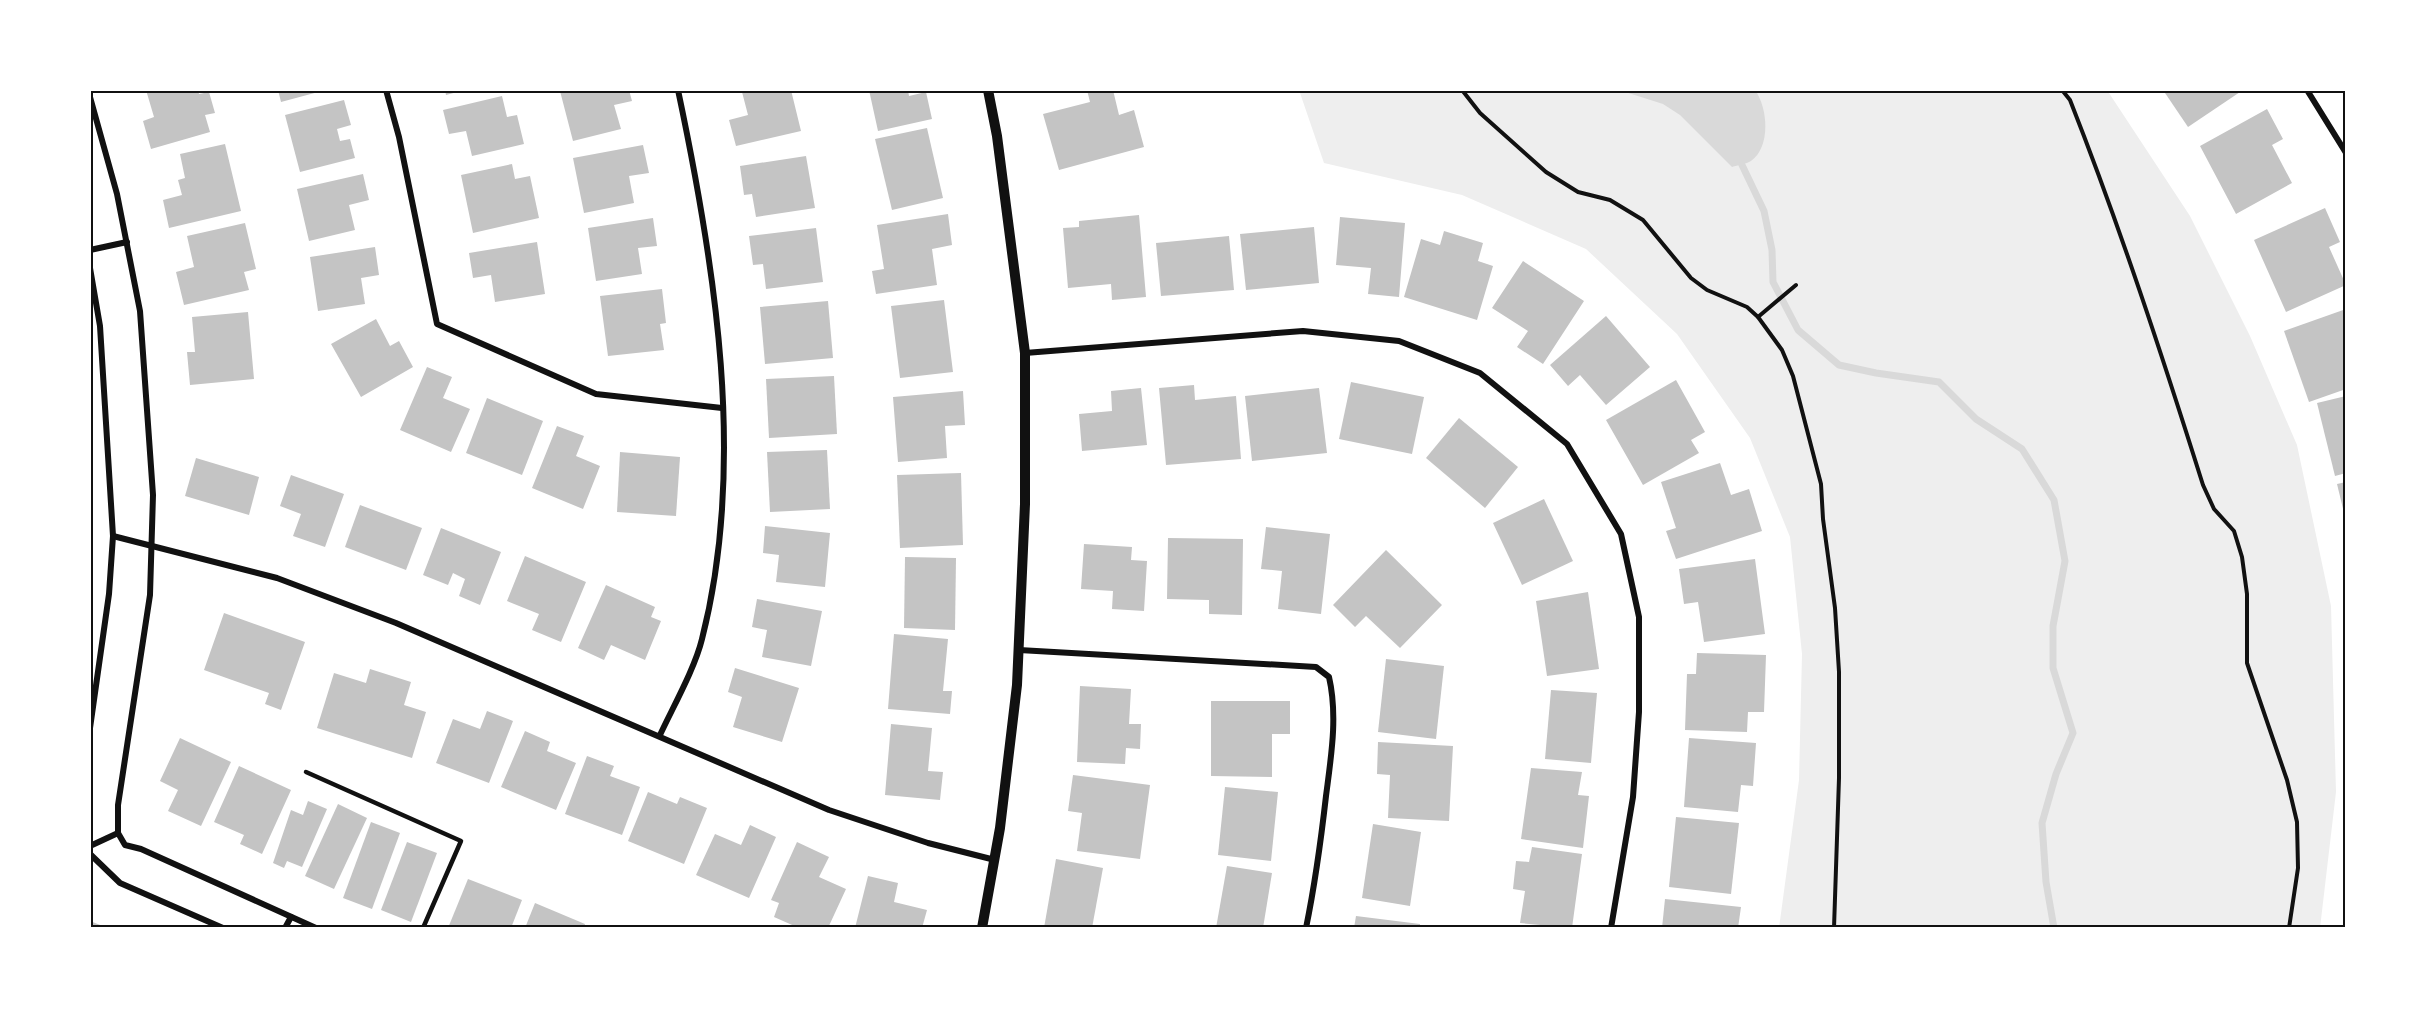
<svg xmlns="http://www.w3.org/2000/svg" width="2436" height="1018" viewBox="0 0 2436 1018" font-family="'Public Sans',sans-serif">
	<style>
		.green { fill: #eee }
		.water { fill: #d9d9d9 }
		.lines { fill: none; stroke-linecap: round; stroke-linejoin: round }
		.stream { stroke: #d9d9d9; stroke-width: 7 }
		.building { fill: #c4c4c4 }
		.path { stroke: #111; stroke-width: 4 }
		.service { stroke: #111; stroke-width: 4.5 }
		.minor { stroke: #111; stroke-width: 6 }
		.tertiary { stroke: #111; stroke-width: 10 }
		.neatline { fill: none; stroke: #111; stroke-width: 2 }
	</style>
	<rect width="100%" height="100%" fill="#fff"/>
	<path class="green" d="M1299,90H2107L2190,216L2250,336L2297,445L2331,606L2336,792L2320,928H1779L1799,780L1802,654L1790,537L1750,438L1677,334L1586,249L1462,195L1324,163Z"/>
	<path class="water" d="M1619,90H1755C1768,108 1771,147 1751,161C1746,164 1738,165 1732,167L1680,115L1663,104Z"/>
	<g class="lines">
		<path class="stream" d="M1742,165L1764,211L1772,250L1773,282L1798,330L1839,365L1876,373L1939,382L1976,419L2022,449L2054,500L2065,561L2053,626V668L2073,733L2056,774L2042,823L2046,882L2054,928"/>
	</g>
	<g class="building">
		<path d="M146,90H198L199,94L209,92L215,113L205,115L210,132L151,149L143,121L154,117Z"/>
		<path d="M278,90H322V91L281,102Z"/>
		<path d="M445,90H461V91L446,95Z"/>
		<path d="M629,90L632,101L614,105L621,129L573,141L560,91Z"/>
		<path d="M749,90H791L801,131L736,146L729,120L748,115L742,92Z"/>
		<path d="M869,90H908L909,96L926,92L932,119L878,131Z"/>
		<path d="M1087,90H1113L1119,115L1134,110L1144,147L1059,170L1043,114L1090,102Z"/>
		<path d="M2163,90H2243L2188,127Z"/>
		<path d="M502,96L507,117L517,115L524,144L472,156L466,131L449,134L443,110Z"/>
		<path d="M344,100L351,125L337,129L340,141L350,139L355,158L300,172L285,115Z"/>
		<path d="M2267,109L2283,139L2272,145L2292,183L2236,214L2200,146Z"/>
		<path d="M927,128L943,198L892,210L875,139Z"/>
		<path d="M225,144L241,211L169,228L163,200L182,195L178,180L185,178L180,154Z"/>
		<path d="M643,145L649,173L629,176L634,203L584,213L573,158Z"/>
		<path d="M806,156L815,208L756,217L752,194L744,195L740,166Z"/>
		<path d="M512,164L515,179L530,176L539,218L473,233L461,175Z"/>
		<path d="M363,174L369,200L349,205L355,230L309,241L297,189Z"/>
		<path d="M2325,208L2340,242L2329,247L2346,285L2286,312L2254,240Z"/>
		<path d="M948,214L952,245L932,249L937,285L876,294L872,271L884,269L877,225Z"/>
		<path d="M1139,215L1146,297L1112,300L1111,284L1068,288L1063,228L1079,227V221Z"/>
		<path d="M1340,217L1405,223L1399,297L1368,294L1371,268L1336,265Z"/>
		<path d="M653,218L657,246L638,248L642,274L596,281L588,228Z"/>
		<path d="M245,223L256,269L244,272L249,290L184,305L176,272L194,267L187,236Z"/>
		<path d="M1314,227L1319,283L1246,290L1240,234Z"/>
		<path d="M816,228L823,282L766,289L763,264L753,265L749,236Z"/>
		<path d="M1444,231L1483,243L1478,261L1493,266L1477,320L1404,297L1421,239L1440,245Z"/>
		<path d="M1229,236L1234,290L1161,296L1156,243Z"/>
		<path d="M537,242L545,294L495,302L491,275L473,278L469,253Z"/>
		<path d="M375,247L379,275L361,278L365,304L318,311L310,257Z"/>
		<path d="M1523,261L1584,301L1543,364L1517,347L1528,331L1492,308Z"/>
		<path d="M662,289L666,323L660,324L664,350L608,356L600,296Z"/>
		<path d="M944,300L953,372L900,378L891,306Z"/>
		<path d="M828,301L833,358L765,364L760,307Z"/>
		<path d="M2346,309V389L2309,402L2284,331Z"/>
		<path d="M248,312L254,379L190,385L187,352H195L192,317Z"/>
		<path d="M1606,316L1650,367L1606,405L1580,375L1568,386L1550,365Z"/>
		<path d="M376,319L390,346L399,341L413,367L361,397L331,344Z"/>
		<path d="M427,367L452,377L443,398L470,409L451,452L400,430Z"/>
		<path d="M834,376L837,434L769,438L766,379Z"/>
		<path d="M1676,380L1705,432L1691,440L1699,453L1643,485L1606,420Z"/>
		<path d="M1351,382L1424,397L1412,454L1339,439Z"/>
		<path d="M1194,385L1195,400L1236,396L1241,459L1166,465L1159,388Z"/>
		<path d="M1141,388L1147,445L1082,451L1079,414L1112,411L1111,391Z"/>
		<path d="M1319,388L1327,453L1252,461L1245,396Z"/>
		<path d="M963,391L965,425L945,426L947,458L898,462L893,397Z"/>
		<path d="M2346,396V473L2335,476L2317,403Z"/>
		<path d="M487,398L543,421L522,475L466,453Z"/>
		<path d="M1459,418L1518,467L1485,508L1426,458Z"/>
		<path d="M557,426L584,436L576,456L600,466L583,509L532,488Z"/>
		<path d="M827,450L830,509L770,512L767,452Z"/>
		<path d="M620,452L680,457L676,516L617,512Z"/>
		<path d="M196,458L259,477L249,515L185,496Z"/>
		<path d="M1720,463L1731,495L1749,489L1762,531L1676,559L1666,531L1676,528L1661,482Z"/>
		<path d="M961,473L963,545L900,548L897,475Z"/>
		<path d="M291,475L344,494L325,547L293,536L301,514L280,506Z"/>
		<path d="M2346,482V517H2345L2337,484Z"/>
		<path d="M1544,499L1573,561L1522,585L1493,523Z"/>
		<path d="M360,505L422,528L406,570L345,547Z"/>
		<path d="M765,526L830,533L825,587L776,582L779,555L763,553Z"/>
		<path d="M1266,527L1330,534L1321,614L1278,609L1282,571L1261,569Z"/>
		<path d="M441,528L501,552L480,605L459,596L465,579L453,573L448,585L423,575Z"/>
		<path d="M1168,538L1243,539L1242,615L1209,614V600L1167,599Z"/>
		<path d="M1084,544L1132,547L1131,560L1147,561L1144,611L1112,609L1113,591L1081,589Z"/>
		<path d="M1386,550L1442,605L1400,648L1366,616L1355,627L1333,605Z"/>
		<path d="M525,556L586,582L561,642L532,630L539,614L507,601Z"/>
		<path d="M905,557L956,558L955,630L904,628Z"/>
		<path d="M1755,559L1765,634L1704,642L1698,602L1684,604L1679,569Z"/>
		<path d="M606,585L655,607L651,617L661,621L645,660L611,645L604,660L578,648Z"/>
		<path d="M1588,592L1599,669L1547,676L1536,601Z"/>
		<path d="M757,599L822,611L811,666L762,657L767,630L752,627Z"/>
		<path d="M224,613L305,642L281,710L265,704L269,693L204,670Z"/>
		<path d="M894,634L948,639L943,691H952L950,714L888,709Z"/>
		<path d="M1697,653L1766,655L1764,712H1748L1747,732L1685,730L1687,674H1696Z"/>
		<path d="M1386,659L1444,666L1436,739L1378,732Z"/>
		<path d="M735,668L799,688L782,742L733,727L742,697L728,692Z"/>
		<path d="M370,669L411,682L404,705L426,712L412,758L317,728L334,673L366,683Z"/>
		<path d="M1080,686L1131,689L1129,724H1141L1140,749L1126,748L1125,764L1077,762Z"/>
		<path d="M1551,690L1597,693L1591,763L1545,759Z"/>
		<path d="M1211,701H1290V734H1272V777L1211,776Z"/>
		<path d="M487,711L513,721L489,783L436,763L453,719L480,729Z"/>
		<path d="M891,724L932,728L928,771L943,772L940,800L885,795Z"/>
		<path d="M525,731L550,742L547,751L576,763L556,810L501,787Z"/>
		<path d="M180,738L231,762L201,826L168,811L178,790L160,781Z"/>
		<path d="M1689,738L1756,743L1753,786L1741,785L1738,812L1684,807Z"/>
		<path d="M1378,742L1453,746L1449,821L1388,818L1390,775L1377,774Z"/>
		<path d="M587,756L614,766L610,776L640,787L622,835L565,814Z"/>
		<path d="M239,766L291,790L262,854L240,844L244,835L214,822Z"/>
		<path d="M1531,768L1582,772L1578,795L1589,796L1583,848L1521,839Z"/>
		<path d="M1073,775L1150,785L1140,859L1077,851L1082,813L1068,811Z"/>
		<path d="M1225,787L1278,792L1271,861L1218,855Z"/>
		<path d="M648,792L677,804L680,797L707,808L684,864L628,841Z"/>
		<path d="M308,801L327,809L302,867L287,861L284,868L273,863L291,810L303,815Z"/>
		<path d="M338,804L367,818L334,889L305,876Z"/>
		<path d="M1676,817L1739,823L1731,894L1669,887Z"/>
		<path d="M371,822L400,833L372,909L343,898Z"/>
		<path d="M1373,824L1421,832L1410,906L1362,898Z"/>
		<path d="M750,825L776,837L749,898L696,875L715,834L741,845Z"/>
		<path d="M407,842L437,853L411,922L381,910Z"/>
		<path d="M797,842L829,857L819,877L846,889L828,928H799L774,917L779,903L771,900Z"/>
		<path d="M1532,847L1582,854L1572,928L1520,923L1525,891L1513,889L1516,861L1529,862Z"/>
		<path d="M1056,859L1103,868L1092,928H1044Z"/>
		<path d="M1227,866L1272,873L1263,928H1216Z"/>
		<path d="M868,876L898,883L894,902L927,910L922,928H855Z"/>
		<path d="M468,879L522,900L511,928H448Z"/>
		<path d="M1665,899L1741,907L1738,928H1662Z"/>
		<path d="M535,903L585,924L584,928H525Z"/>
		<path d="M1356,916L1420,924V928H1354Z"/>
		<path d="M90,921L108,928H90Z"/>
	</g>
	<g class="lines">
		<g class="path">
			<path d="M1462,90L1480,113L1546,172L1578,192L1610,200L1643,220L1691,278L1707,290L1747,307L1758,317L1782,350L1793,376L1821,484L1823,519L1835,608L1839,672V778L1834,928"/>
			<path d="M2062,90L2070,100C2120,227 2162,355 2203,485L2214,509L2234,531L2242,557L2247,594V663L2287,780L2297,822L2298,868L2289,928"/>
			<path d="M1758,317L1796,285"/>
		</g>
		<path class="service" d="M306,772L461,841L423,928"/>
		<g class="minor">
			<path d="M386,90L399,137L437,324L596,394L722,408"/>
			<path d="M2307,90L2346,153"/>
			<path d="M90,97L117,194L140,311L153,495L150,595L118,805V833L125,845L141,849L316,928"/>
			<path d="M90,250L127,242"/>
			<path d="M90,268L100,326L113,536L109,594L90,728"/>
			<path d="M1025,353L1303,331L1399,341L1480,373L1567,444L1621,534L1639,617V712L1633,797L1611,928"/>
			<path d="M113,536L277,578L396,623L829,810L928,843L995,860"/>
			<path d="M1019,650L1316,667L1329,677C1338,716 1331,757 1326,796C1321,840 1315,884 1306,928"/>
			<path d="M660,735C673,707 695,668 702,639C747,463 715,265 678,90"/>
			<path d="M90,846L118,833"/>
			<path d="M90,854L120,883L223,928"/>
			<path d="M285,928L291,917"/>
		</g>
		<path class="tertiary" d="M982,928L1000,828L1017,685L1025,504V353L997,136L988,90"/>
	</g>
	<rect width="2436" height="1018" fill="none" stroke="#ffffff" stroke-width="183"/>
	<rect x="92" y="92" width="2252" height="834" class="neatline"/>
</svg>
